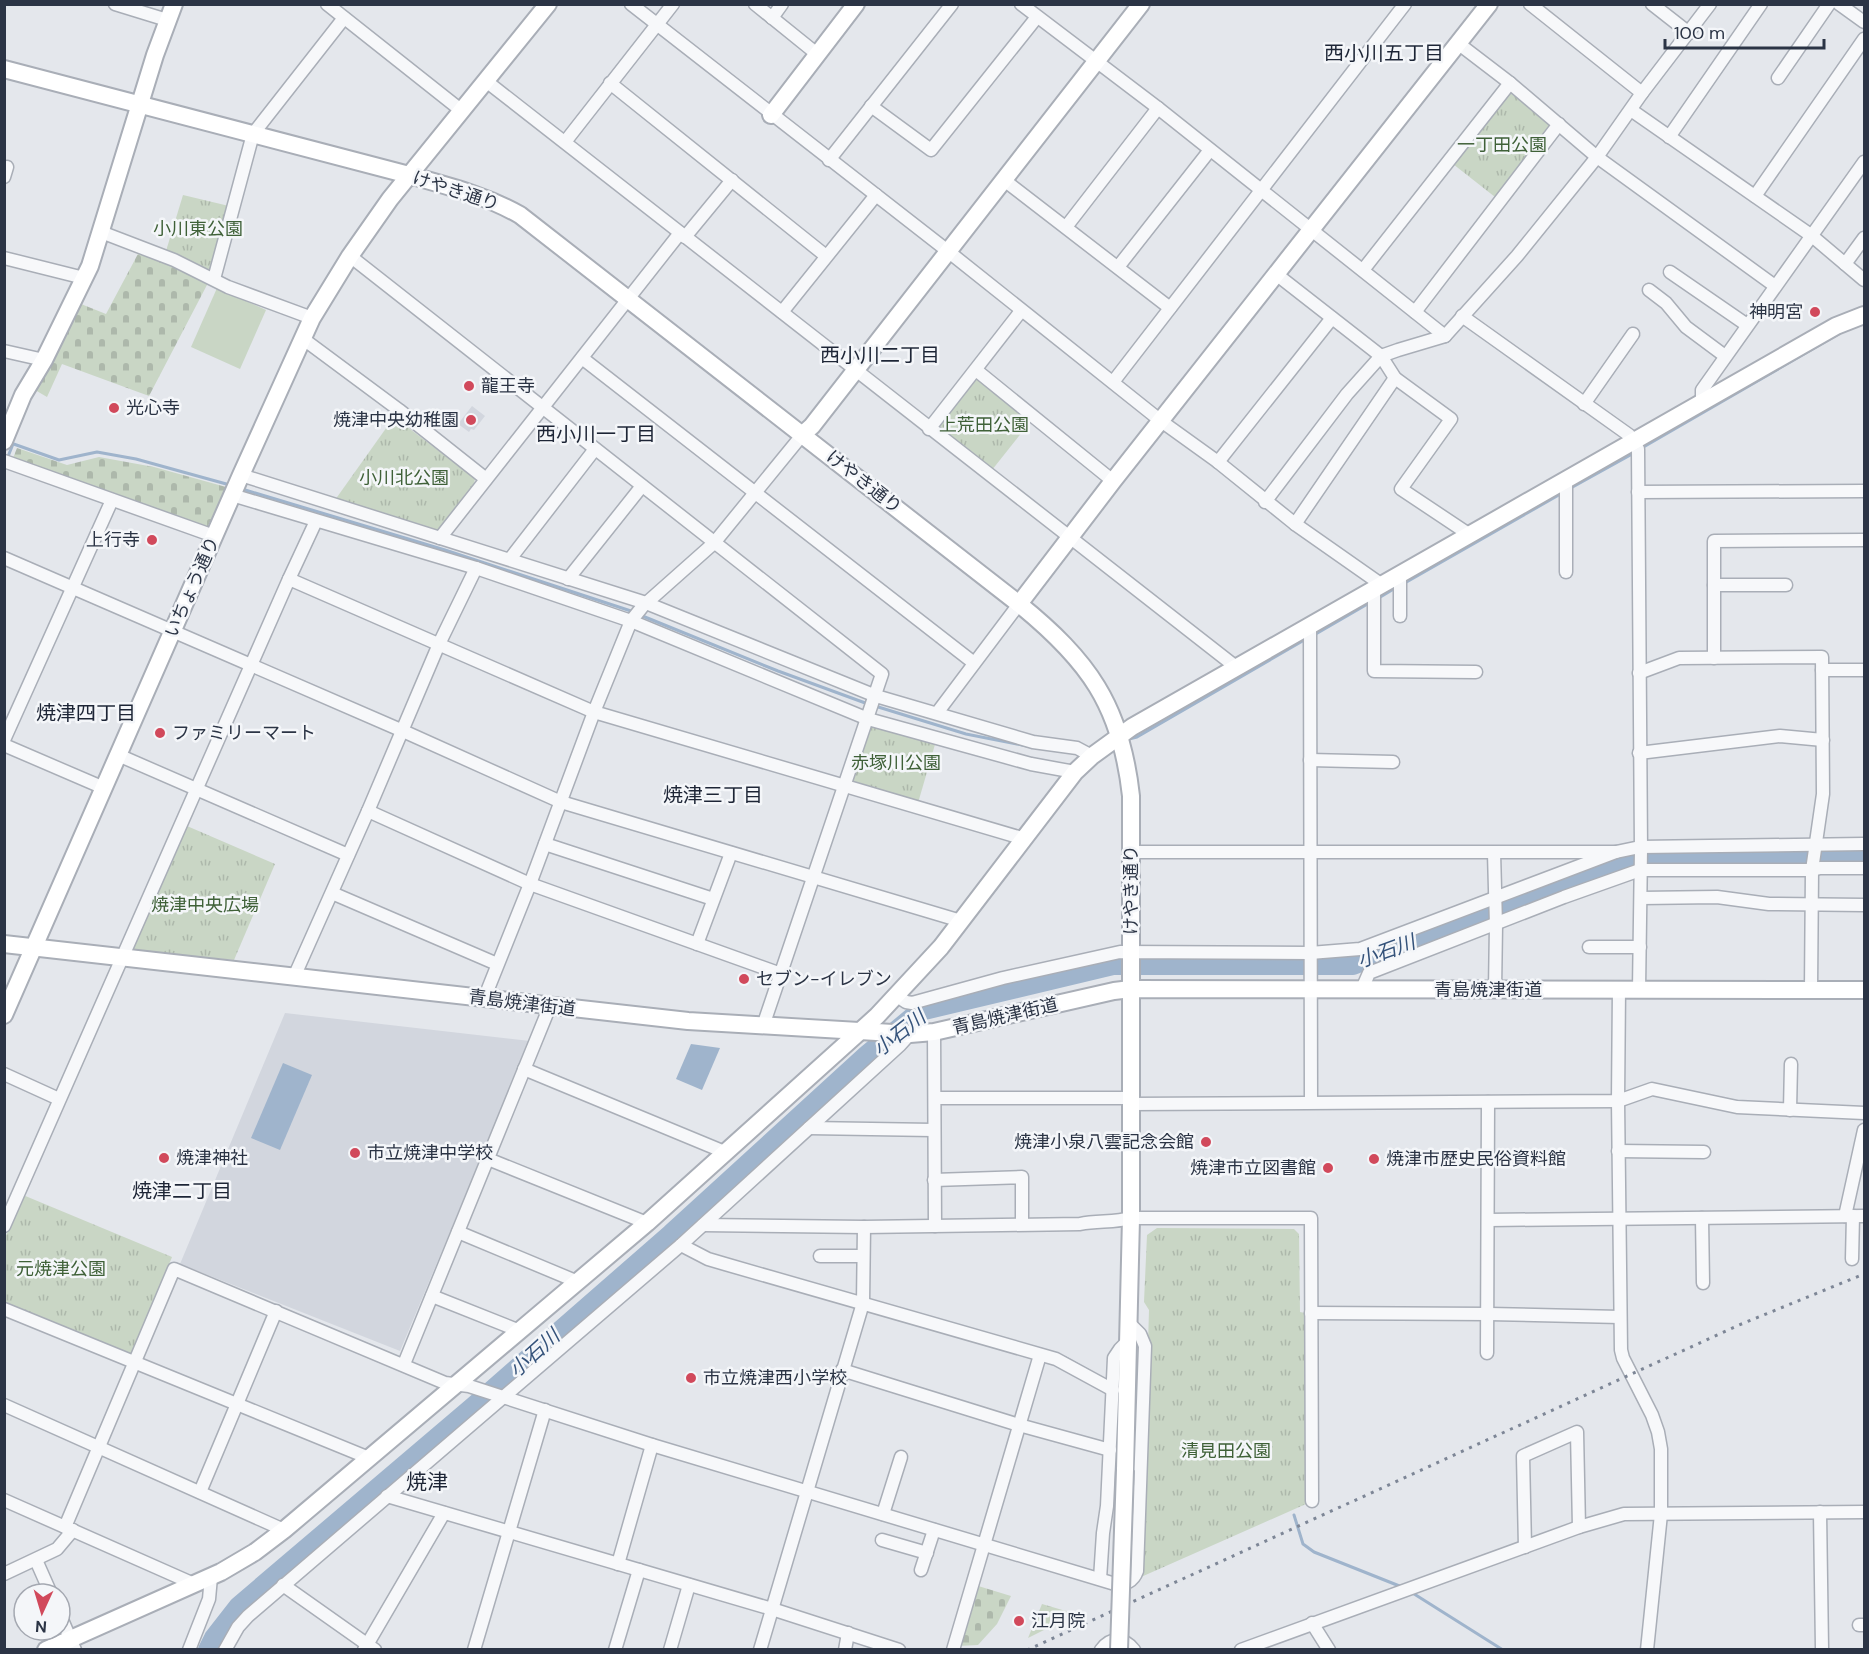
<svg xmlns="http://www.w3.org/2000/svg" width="1869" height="1654" viewBox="0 0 1869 1654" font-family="'DM Sans','Noto Sans JP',sans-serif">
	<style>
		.built { fill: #d2d6de }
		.grass { fill: url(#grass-tufts) }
		.cemetery { fill: url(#cemetery-stones) }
		.pitch { fill: #c9d6c5 }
		.water { fill: #9fb4cc }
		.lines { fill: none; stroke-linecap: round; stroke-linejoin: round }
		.stream { stroke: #9fb4cc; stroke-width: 3 }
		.river { stroke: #9fb4cc; stroke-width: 20 }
		.street-casing { stroke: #a9aeb7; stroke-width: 15 }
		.secondary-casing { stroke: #a9aeb7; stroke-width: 20 }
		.street { stroke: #f7f8fa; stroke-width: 12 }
		.secondary { stroke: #fff; stroke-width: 16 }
		.rail { stroke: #7d8696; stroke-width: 3; stroke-dasharray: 3 6; stroke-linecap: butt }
		.secondary-bridge-casing { stroke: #a9aeb7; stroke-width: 20; stroke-linecap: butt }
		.secondary-bridge { stroke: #fff; stroke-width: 16 }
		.poi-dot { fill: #d1495b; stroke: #f4f6f9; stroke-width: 2 }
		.labels { text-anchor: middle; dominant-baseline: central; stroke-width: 5; stroke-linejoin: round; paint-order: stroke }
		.park-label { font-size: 18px; fill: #3f6138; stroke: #f4f6f9 }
		.street-label { font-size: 18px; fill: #2b3445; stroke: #f4f6f9 }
		.poi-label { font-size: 18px; fill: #2b3445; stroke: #f4f6f9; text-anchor: start }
		.neighbourhood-label { font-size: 20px; fill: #1d2536; stroke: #f4f6f9 }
		.water-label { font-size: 20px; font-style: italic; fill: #34527a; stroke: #f4f6f9 }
		.quarter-label { font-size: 21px; fill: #1d2536; stroke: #f4f6f9 }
	</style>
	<defs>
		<pattern id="grass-tufts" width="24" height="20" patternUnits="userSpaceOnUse" patternTransform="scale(1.5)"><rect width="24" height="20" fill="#c9d6c5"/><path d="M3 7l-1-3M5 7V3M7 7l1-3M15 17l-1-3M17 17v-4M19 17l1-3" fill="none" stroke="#adb8ab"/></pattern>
		<pattern id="cemetery-stones" width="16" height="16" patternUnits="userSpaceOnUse" patternTransform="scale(1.5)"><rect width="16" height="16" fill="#c9d6c5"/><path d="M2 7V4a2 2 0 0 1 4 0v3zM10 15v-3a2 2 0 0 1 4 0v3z" fill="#adb8ab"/></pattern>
	</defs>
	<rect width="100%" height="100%" fill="#e4e7ec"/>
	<g class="built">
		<path d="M472,406L485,416L474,430L471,429L469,432L458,424Z"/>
		<path d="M285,1013L530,1041L400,1351L180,1264Z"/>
	</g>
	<g class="grass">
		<path d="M1509,92L1552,125L1495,197L1453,164Z"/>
		<path d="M183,195L229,206L210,270L166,251Z"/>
		<path d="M977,379L1031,421L992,470L938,428Z"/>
		<path d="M394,417L475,478L474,485L440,530L435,533L335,500Z"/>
		<path d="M875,725L936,741L918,803L854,784L852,781L870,726Z"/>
		<path d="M187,826L275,864L234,960L133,950Z"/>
		<path d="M23,1195L172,1257L132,1356L5,1305V1238Z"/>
		<path d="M1157,1228L1294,1229L1299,1234L1300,1312L1305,1313L1306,1504L1141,1577L1149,1310L1144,1302L1147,1235Z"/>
	</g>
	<g class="cemetery">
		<path d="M139,252L208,283L149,396L62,364L47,397L35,390L81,304L106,314Z"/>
		<path d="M17,448L67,465L99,457L154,467L226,487L208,526L204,528L13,458Z"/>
		<path d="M975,1585L1011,1596L997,1624L978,1645L958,1646Z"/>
		<path d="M1042,1604L1076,1614L1028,1638Z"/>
	</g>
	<path class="pitch" d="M217,288L266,310L240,369L191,347Z"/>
	<g class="water">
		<path d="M691,1044L720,1048L702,1090L676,1079Z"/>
		<path d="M283,1063L312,1075L280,1150L251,1138Z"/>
	</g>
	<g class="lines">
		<g class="stream">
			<path d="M8,442L59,460L97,452L136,459L230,485"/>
			<path d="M1640,449L1842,332"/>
			<path d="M7,459L13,444"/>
			<path d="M242,489L445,550L634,612"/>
			<path d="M1569,489L1634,453"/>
			<path d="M1403,584L1564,492"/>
			<path d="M1377,599L1397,587"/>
			<path d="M640,615L778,671L868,704"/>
			<path d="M1314,635L1371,602"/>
			<path d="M875,706L966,734L1027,746"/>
			<path d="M1129,739L1137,737L1306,639"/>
			<path d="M671,1234L682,1240"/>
			<path d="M1066,1358L1093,1373"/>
			<path d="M1294,1515L1303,1544L1314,1552L1402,1587"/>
			<path d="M1411,1592L1503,1650"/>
		</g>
		<path class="river" d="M208,1650L214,1638L239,1606L474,1406L671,1234L867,1055L920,1011L1113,965H1353L1623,859L1864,855"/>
		<defs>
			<g id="street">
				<path d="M115,4L167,20"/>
				<path d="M327,4L462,111"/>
				<path d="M631,4L949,252L1161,421L1218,462L1295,524L1382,585"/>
				<path d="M755,4L817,54"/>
				<path d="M1021,4L1158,108L1445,336"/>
				<path d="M1530,4L1642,93"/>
				<path d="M1652,4L1689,33"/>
				<path d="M1839,4L1864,22"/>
				<path d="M772,18L782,4"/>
				<path d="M1459,44L1510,83L1597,157L1775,286"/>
				<path d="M1778,78L1829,4"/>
				<path d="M486,81L1236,667"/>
				<path d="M610,83L826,256"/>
				<path d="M871,106L931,150L1037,17"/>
				<path d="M1631,110L1812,236L1864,280"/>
				<path d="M1669,137L1761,4"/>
				<path d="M565,142L673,4"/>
				<path d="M829,160L952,4"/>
				<path d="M4,177L7,167"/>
				<path d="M1004,180L1170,308"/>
				<path d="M1755,196L1864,39"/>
				<path d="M1066,227L1158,108"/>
				<path d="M101,232L174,260L228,287L312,318"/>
				<path d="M685,237L732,180"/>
				<path d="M350,256L882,674L763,1026"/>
				<path d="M4,258L84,278"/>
				<path d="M1845,264L1864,238"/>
				<path d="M1118,267L1210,150"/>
				<path d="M1363,270L1510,83"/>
				<path d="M1670,272L1747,325"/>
				<path d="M1276,274L1381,356L1395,378L1451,419L1401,489L1470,535"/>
				<path d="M214,279L253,134L344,18"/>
				<path d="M1649,290L1666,303L1686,327L1725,356"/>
				<path d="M782,312L876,195"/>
				<path d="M1415,312L1559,124"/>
				<path d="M1462,316L1629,435L1638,449L1641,850L1639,989"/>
				<path d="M302,338L399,410L486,479"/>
				<path d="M4,351L44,360"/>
				<path d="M582,358L974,663"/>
				<path d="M976,370L1113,481"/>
				<path d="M1113,382L1405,4"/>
				<path d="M1702,403V390L1864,162"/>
				<path d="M1584,404L1633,334"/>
				<path d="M929,429L1021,311"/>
				<path d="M4,461L214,536"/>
				<path d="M1218,462L1332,318"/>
				<path d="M241,475L646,603L876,696L1033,742L1077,748L1092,756"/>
				<path d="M1566,480V572"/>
				<path d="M1638,492L1864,491"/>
				<path d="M232,495L476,568L631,621L868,719L1031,764L1075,772"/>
				<path d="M1265,502L1347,394L1381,356L1398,350L1445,336L1517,256L1597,157L1642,93L1710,4"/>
				<path d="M1295,524L1395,378"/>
				<path d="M440,538L680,233"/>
				<path d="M4,558L403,731L561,802L961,921"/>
				<path d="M510,559L595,449"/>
				<path d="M289,579L316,521"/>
				<path d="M568,579L642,486"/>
				<path d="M1714,585H1786"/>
				<path d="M1374,589V671L1476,672"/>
				<path d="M1400,616V574"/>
				<path d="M1310,625L1311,1102"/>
				<path d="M1714,658V541L1864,540"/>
				<path d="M1822,670H1864"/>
				<path d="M1639,673L1679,658L1822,657L1823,794L1812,870L1811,989"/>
				<path d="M937,713L1019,604"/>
				<path d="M4,740L112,500"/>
				<path d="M4,745L104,788"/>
				<path d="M1639,753L1780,736L1823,740"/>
				<path d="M118,755L348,855"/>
				<path d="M1310,760L1393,762"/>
				<path d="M368,811L530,884L781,974"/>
				<path d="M545,844L713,899"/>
				<path d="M1131,852H1616L1640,847L1864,844"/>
				<path d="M1494,853L1496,925L1495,990"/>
				<path d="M332,893L497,964"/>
				<path d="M1641,898L1717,897L1769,904L1864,905"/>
				<path d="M697,944L731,853"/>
				<path d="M1589,947H1640"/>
				<path d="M294,977L368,811L439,644L476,568"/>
				<path d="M1362,989L1369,973L1564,897L1640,870H1812L1820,868H1864"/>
				<path d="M1619,989L1618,1101L1621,1350L1623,1358L1652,1415L1658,1432L1661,1449V1514L1647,1650"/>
				<path d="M897,996L906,1002L912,1003L1003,978L1120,952L1310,953L1360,949L1616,852"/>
				<path d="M484,999L530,884L594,712L631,621L643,606L714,543L803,434"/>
				<path d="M934,1032L935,1226"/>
				<path d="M524,1069L727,1153"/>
				<path d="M4,1074L59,1099"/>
				<path d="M935,1098H1131"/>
				<path d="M1131,1104L1618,1101L1652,1089L1737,1107L1864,1113"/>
				<path d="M1790,1110L1791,1064"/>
				<path d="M809,1128L933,1130"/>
				<path d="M1618,1151L1704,1152"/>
				<path d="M488,1159L647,1223"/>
				<path d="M934,1180L1022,1177V1224"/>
				<path d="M1845,1216L1864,1130"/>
				<path d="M1702,1218L1703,1283"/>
				<path d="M1489,1220L1864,1216"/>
				<path d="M703,1225L864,1227L1080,1224C1097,1220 1114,1223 1131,1218H1311L1312,1501"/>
				<path d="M4,1226L289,579L594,712L1025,839"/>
				<path d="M458,1232L578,1282"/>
				<path d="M681,1245L708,1259L725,1264L1056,1359L1113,1390"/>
				<path d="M820,1256H863"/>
				<path d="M1852,1259L1853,1216"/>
				<path d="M432,1296L520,1331"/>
				<path d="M4,1309L369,1458"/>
				<path d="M1311,1313L1489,1314L1620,1317"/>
				<path d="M1487,1353L1488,1102"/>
				<path d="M404,1364L550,1006"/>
				<path d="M842,1370L1019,1425L1110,1450"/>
				<path d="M4,1405L284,1530"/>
				<path d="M200,1492L276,1311"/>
				<path d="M387,1496L772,1609L899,1650"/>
				<path d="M4,1500L194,1584"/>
				<path d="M1820,1512L1822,1648"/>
				<path d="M883,1514L901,1457"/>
				<path d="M65,1527L174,1269L445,1383L469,1386L652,1445L1115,1584C1126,1584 1133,1582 1137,1571L1145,1346L1140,1334L1129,1323"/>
				<path d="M882,1540L927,1553"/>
				<path d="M1525,1547L1523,1456L1577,1432L1579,1527"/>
				<path d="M36,1560L51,1594"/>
				<path d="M618,1564L652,1445"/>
				<path d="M921,1570L934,1530"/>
				<path d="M4,1574L57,1549L73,1530"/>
				<path d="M1100,1579L1103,1533L1107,1506L1114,1358L1120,1349L1129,1340"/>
				<path d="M283,1585L375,1650"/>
				<path d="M60,1615L75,1650"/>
				<path d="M1312,1623L1329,1650"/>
				<path d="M1859,1625H1864"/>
				<path d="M189,1650L209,1599L211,1577"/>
				<path d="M225,1650L238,1627L248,1616L682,1244L900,1045L910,1034"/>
				<path d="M364,1650L444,1513"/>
				<path d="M474,1650L545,1410"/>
				<path d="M615,1650L639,1570"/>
				<path d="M670,1650L689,1585"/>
				<path d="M760,1650L863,1303L864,1227"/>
				<path d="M845,1650L848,1633"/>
				<path d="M953,1650L1040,1355"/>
				<path d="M1101,1650C1110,1637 1124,1637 1134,1650"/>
				<path d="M1241,1650L1579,1527L1624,1514L1864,1512"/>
			</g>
			<g id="secondary">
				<path d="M4,69L409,175C447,186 485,195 520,215L1019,604C1088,660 1121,705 1131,796V1218L1125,1470"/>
				<path d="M771,115L856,4"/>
				<path d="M803,434L812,426L1141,4"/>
				<path d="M4,441L23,395L44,360L90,266L155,55L174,4"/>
				<path d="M1019,604L1113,481L1489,4"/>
				<path d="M4,944L688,1021L910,1034L934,1032L1114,991L1131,989L1864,990"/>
				<path d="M4,1015L241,475L312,318L350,256L390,199L548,4"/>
				<path d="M46,1650L221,1572L255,1552L284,1530L647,1223L877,1016L941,947L1075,772L1092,756L1132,727L1836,326L1864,315"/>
			</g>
		</defs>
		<use href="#street" class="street-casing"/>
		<use href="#secondary" class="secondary-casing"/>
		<use href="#street" class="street"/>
		<use href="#secondary" class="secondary"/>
		<path class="rail" d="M1027,1650L1739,1325L1864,1274"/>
		<defs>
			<path id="secondary-bridge" d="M1119,1650L1125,1470"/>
		</defs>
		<use href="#secondary-bridge" class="secondary-bridge-casing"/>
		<use href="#secondary-bridge" class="secondary-bridge"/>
	</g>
	<g class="poi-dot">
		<circle cx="1815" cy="312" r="6"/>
		<circle cx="469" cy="386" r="6"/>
		<circle cx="114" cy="408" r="6"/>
		<circle cx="471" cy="420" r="6"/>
		<circle cx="152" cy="540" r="6"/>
		<circle cx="160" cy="733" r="6"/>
		<circle cx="744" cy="979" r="6"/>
		<circle cx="1206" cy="1142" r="6"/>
		<circle cx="355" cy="1153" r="6"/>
		<circle cx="164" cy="1158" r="6"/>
		<circle cx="1374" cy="1159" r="6"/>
		<circle cx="1328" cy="1168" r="6"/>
		<circle cx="691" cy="1378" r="6"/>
		<circle cx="1019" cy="1621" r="6"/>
	</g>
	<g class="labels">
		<g class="park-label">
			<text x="1502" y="145">一丁田公園</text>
			<text x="198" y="229">小川東公園</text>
			<text x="984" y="425">上荒田公園</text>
			<text x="404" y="478">小川北公園</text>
			<text x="896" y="763">赤塚川公園</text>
			<text x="205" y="905">焼津中央広場</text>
			<text x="61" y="1269">元焼津公園</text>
			<text x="1226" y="1451">清見田公園</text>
		</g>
		<g class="street-label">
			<text transform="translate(456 191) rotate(18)">けやき通り</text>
			<text transform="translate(864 482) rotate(38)">けやき通り</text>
			<text transform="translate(192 587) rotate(-66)">いちょう通り</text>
			<text transform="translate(1131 890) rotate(-90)">けやき通り</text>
			<text x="1488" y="990">青島焼津街道</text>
			<text transform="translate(522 1003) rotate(7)">青島焼津街道</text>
			<text transform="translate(1005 1016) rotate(-13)">青島焼津街道</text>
		</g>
		<g class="poi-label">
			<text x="1803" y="312" text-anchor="end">神明宮</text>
			<text x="481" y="386">龍王寺</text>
			<text x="126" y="408">光心寺</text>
			<text x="459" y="420" text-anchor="end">焼津中央幼稚園</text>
			<text x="140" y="540" text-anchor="end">上行寺</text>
			<text x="172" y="733">ファミリーマート</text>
			<text x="756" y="979">セブン-イレブン</text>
			<text x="1194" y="1142" text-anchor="end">焼津小泉八雲記念会館</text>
			<text x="367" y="1153">市立焼津中学校</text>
			<text x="176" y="1158">焼津神社</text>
			<text x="1386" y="1159">焼津市歴史民俗資料館</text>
			<text x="1316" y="1168" text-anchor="end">焼津市立図書館</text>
			<text x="703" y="1378">市立焼津西小学校</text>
			<text x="1031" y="1621">江月院</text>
		</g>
		<g class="neighbourhood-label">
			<text x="1384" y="53">西小川五丁目</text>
			<text x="880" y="355">西小川二丁目</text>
			<text x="596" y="434">西小川一丁目</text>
			<text x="86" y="713">焼津四丁目</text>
			<text x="713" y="795">焼津三丁目</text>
			<text x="182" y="1191">焼津二丁目</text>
		</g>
		<g class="water-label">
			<text transform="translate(1386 951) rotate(-20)">小石川</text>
			<text transform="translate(899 1033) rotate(-38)">小石川</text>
			<text transform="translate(534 1353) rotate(-42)">小石川</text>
		</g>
		<g class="quarter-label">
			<text x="427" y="1482">焼津</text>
		</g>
	</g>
	<rect width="1869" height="1654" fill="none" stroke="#2b3445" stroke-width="12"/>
	<g transform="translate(42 1612) rotate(184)"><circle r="28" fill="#f4f6f9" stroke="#a4a8b1" stroke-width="1.5"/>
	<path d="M0-4.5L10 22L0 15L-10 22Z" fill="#d1495b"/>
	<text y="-9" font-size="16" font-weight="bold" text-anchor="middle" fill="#2b3445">N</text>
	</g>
	<path d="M1665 39v9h159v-9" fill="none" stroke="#2b3445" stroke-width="3"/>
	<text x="1674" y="39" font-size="18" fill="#2b3445" stroke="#f4f6f9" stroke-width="4.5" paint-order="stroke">100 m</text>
</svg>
